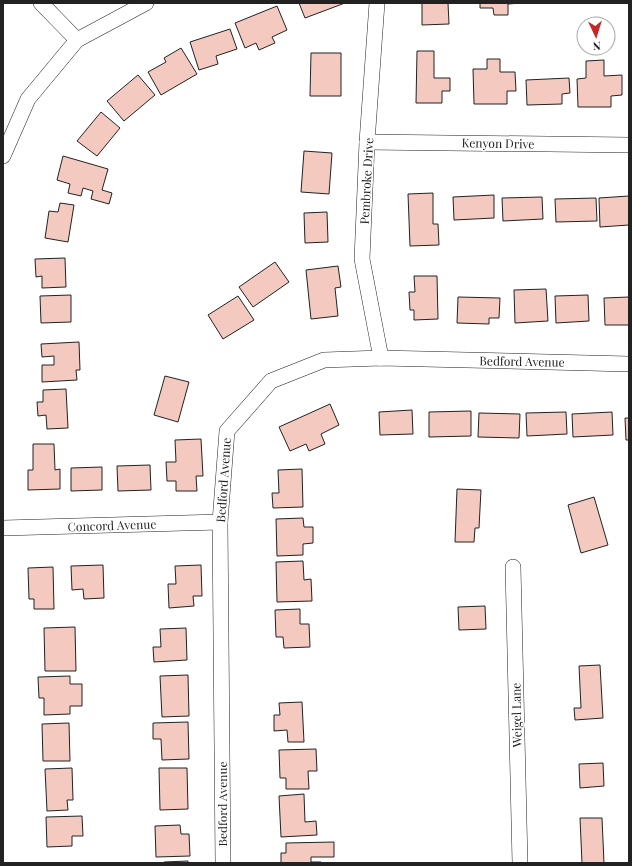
<svg xmlns="http://www.w3.org/2000/svg" width="632" height="866" viewBox="0 0 632 866" font-family="'Playfair Display',serif">
	<style>
		.building { fill: #f3c9c0; stroke: #222 }
		.lines { fill: none; stroke-linecap: round; stroke-linejoin: round }
		.street-casing { stroke: #222; stroke-width: 16 }
		.street { stroke: #fff; stroke-width: 15 }
		.labels { text-anchor: middle; dominant-baseline: central; stroke-width: 3; stroke-linejoin: round; paint-order: stroke }
		.street-label { font-size: 12px; fill: #222; stroke: #fff }
	</style>
	<rect width="100%" height="100%" fill="#fff"/>
	<g class="building">
		<path d="M299,3H345L305,18Z"/>
		<path d="M422,3H448L449,24L422,25Z"/>
		<path d="M480,3H522L508,4V15H494L493,8H480Z"/>
		<path d="M277,6L287,30L272,37L275,43L259,50L256,43L245,48L235,23Z"/>
		<path d="M230,29L237,49L216,56L218,64L199,70L190,42Z"/>
		<path d="M181,48L197,74L161,95L148,72L166,62L164,58Z"/>
		<path d="M417,51H434V78H450V91H442V103H416Z"/>
		<path d="M311,53H341V96H310Z"/>
		<path d="M487,59H500V72H515L516,91H507V104H474L473,69H487Z"/>
		<path d="M604,60V76L622,75V95L611,96V107H578L577,79L586,78V61Z"/>
		<path d="M138,75L155,95L124,121L107,101Z"/>
		<path d="M569,78L570,93L562,94V104L527,105L526,80Z"/>
		<path d="M101,112L120,128L97,156L77,141Z"/>
		<path d="M304,151L332,153L329,194L301,192Z"/>
		<path d="M63,156L108,169L102,190L112,193L109,204L91,199L93,191L83,188L81,196L68,193L70,184L57,180Z"/>
		<path d="M433,193V224H438L439,245L410,246L408,194Z"/>
		<path d="M494,195V218L454,220L453,197Z"/>
		<path d="M629,196V225L600,227L599,198Z"/>
		<path d="M542,197L543,219L503,221L502,198Z"/>
		<path d="M596,198L597,221L556,222L555,199Z"/>
		<path d="M60,203L74,205L68,242L45,238L49,211L58,212Z"/>
		<path d="M327,212L328,242L305,243L304,213Z"/>
		<path d="M65,258L66,287L42,288V276L36,277L35,259Z"/>
		<path d="M275,262L289,282L253,307L239,287Z"/>
		<path d="M338,266L341,287L335,288L338,316L311,319L306,270Z"/>
		<path d="M414,276H437L438,319L414,320V310H410L409,292H415Z"/>
		<path d="M546,289L548,321L515,323L514,290Z"/>
		<path d="M71,295V322L41,323L40,296Z"/>
		<path d="M588,295L589,321L556,323L555,296Z"/>
		<path d="M238,296L254,320L223,339L208,315Z"/>
		<path d="M458,297L500,298L499,318H489V324L457,323Z"/>
		<path d="M629,297V325H605L604,298Z"/>
		<path d="M79,342L80,370H76L77,380L42,382V365H54V356L42,357L41,344Z"/>
		<path d="M165,376L189,382L178,422L154,415Z"/>
		<path d="M66,389L68,428L47,429L46,415L38,416L37,402H43V390Z"/>
		<path d="M330,404L339,425L321,434L325,444L309,451L306,444L290,451L279,427Z"/>
		<path d="M412,410L413,434L380,435L379,412Z"/>
		<path d="M471,411V436L429,437V412Z"/>
		<path d="M566,412L567,434L527,436L526,413Z"/>
		<path d="M612,412L613,435L573,437L572,414Z"/>
		<path d="M479,413L520,414L519,438L478,437Z"/>
		<path d="M625,418H629V440H626Z"/>
		<path d="M201,439L203,476H196L197,491H176V481H167L166,462H176L175,440Z"/>
		<path d="M33,444H54L55,470L60,469V489L28,490V470H33Z"/>
		<path d="M150,465L151,490L118,491L117,466Z"/>
		<path d="M102,467V490L71,491V468Z"/>
		<path d="M302,469L303,507L273,508L272,493H279L278,470Z"/>
		<path d="M457,489L481,490L479,528H475L474,542H455Z"/>
		<path d="M594,497L608,545L581,553L568,505Z"/>
		<path d="M303,518L304,527H313V543L303,544V555L277,556L276,519Z"/>
		<path d="M303,561L304,580L311,579L312,601L277,602L276,562Z"/>
		<path d="M103,565L104,598L84,599L83,589L72,590L71,566Z"/>
		<path d="M201,565L202,596H193L194,606L169,608L168,584H176L175,566Z"/>
		<path d="M53,567L54,609H34V599H29L28,568Z"/>
		<path d="M485,606L486,629L459,630L458,607Z"/>
		<path d="M300,609V624H309L310,647L284,648L283,637H276L275,610Z"/>
		<path d="M75,627L76,671H45L44,628Z"/>
		<path d="M186,628L187,660L154,662L153,647H161L160,629Z"/>
		<path d="M600,665L603,718L575,720L574,708H581L579,666Z"/>
		<path d="M188,675L189,716L162,717L160,676Z"/>
		<path d="M70,676V684H82V706H70V714L44,715V698H39L38,677Z"/>
		<path d="M302,702L304,742H288L287,730L274,731V715H280L279,703Z"/>
		<path d="M188,722L189,759L162,760L161,739H153V723Z"/>
		<path d="M69,723L70,761H43L42,724Z"/>
		<path d="M316,749L317,771H308L309,789H286V778H280L279,750Z"/>
		<path d="M603,763L604,786L580,788L579,764Z"/>
		<path d="M72,768L73,800H67L68,810L47,811L45,769Z"/>
		<path d="M159,768H187L188,809L160,810Z"/>
		<path d="M304,794L305,822L316,821L317,835L281,837L279,796Z"/>
		<path d="M82,816L83,836H72V846L47,847L46,817Z"/>
		<path d="M580,818H602L604,863H582Z"/>
		<path d="M180,825L181,834H189L190,856L156,857L155,826Z"/>
		<path d="M334,842V857H311V862H321V863H281V853H286V843Z"/>
		<path d="M188,861V863H164V862Z"/>
	</g>
	<g class="lines">
		<defs>
			<g id="street">
				<path d="M41,3L77,40"/>
				<path d="M377,3L367,142L362,259L381,358"/>
				<path d="M367,142L629,145"/>
				<path d="M3,156L28,99L77,40L146,3"/>
				<path d="M3,528L220,522"/>
				<path d="M513,567L520,863"/>
				<path d="M223,863L220,522L227,431L271,381L324,360L381,358L629,364"/>
			</g>
		</defs>
		<use href="#street" class="street-casing"/>
		<use href="#street" class="street"/>
	</g>
	<g class="labels">
		<g class="street-label">
			<text transform="translate(498 143) rotate(1)">Kenyon Drive</text>
			<text transform="translate(366 181) rotate(-87)">Pembroke Drive</text>
			<text transform="translate(522 361) rotate(1)">Bedford Avenue</text>
			<text transform="translate(223 480) rotate(-86)">Bedford Avenue</text>
			<text transform="translate(112 525) rotate(-2)">Concord Avenue</text>
			<text transform="translate(516 715) rotate(-91)">Weigel Lane</text>
			<text transform="translate(222 804) rotate(-90)">Bedford Avenue</text>
		</g>
	</g>
	<rect width="632" height="866" fill="none" stroke="#222222" stroke-width="8"/>
	<g transform="translate(596 36) rotate(176)"><circle r="19" fill="#ffffff" stroke="#a7a7a7"/>
	<path d="M0-3L7 15L0 10L-7 15Z" fill="#c62828"/>
	<text y="-6" font-size="11" font-weight="bold" text-anchor="middle" fill="#222222">N</text>
	</g>
</svg>
